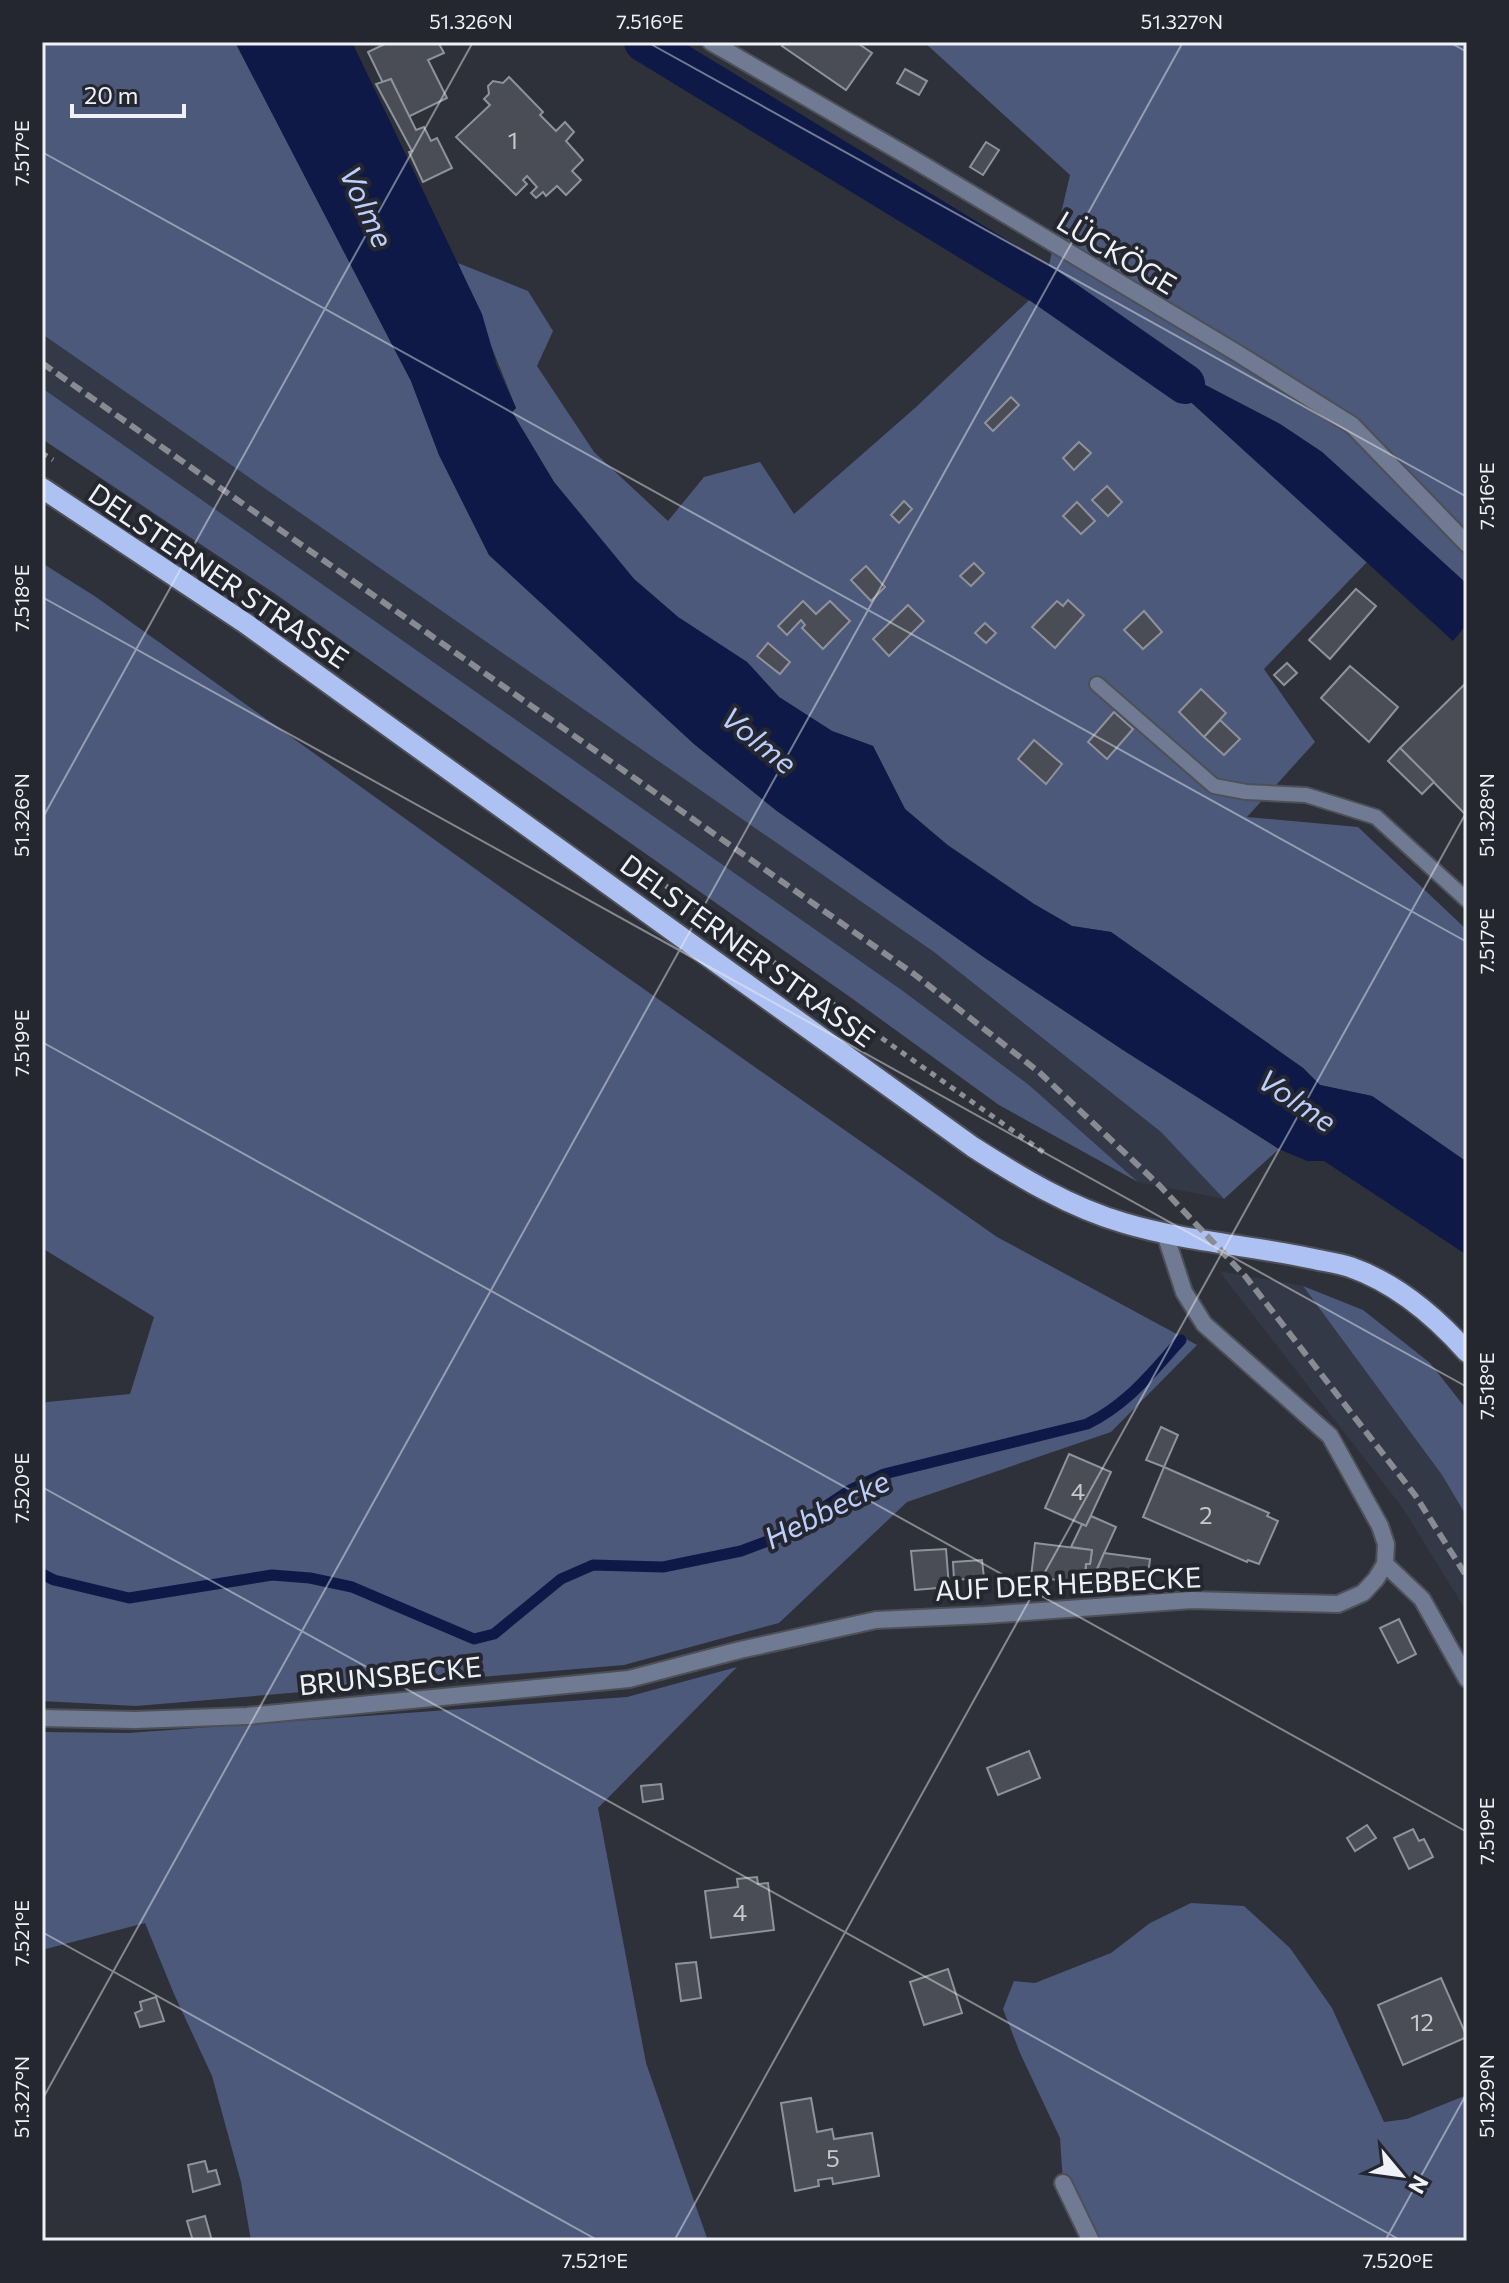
<svg xmlns="http://www.w3.org/2000/svg" width="1509" height="2283" viewBox="0 0 1509 2283" font-family="Commissioner,sans-serif">
	<style>
		.built { fill: #343947 }
		.green { fill: #4c597b }
		.water { fill: #0e1947 }
		.lines { fill: none; stroke-linecap: round; stroke-linejoin: round }
		.stream { stroke: #0e1947; stroke-width: 11 }
		.canal { stroke: #0e1947; stroke-width: 40 }
		.building { fill: #4a4d55; stroke: #8e929b; stroke-width: 2 }
		.lane-casing { stroke: #4d5057; stroke-width: 18 }
		.street-casing { stroke: #4d5057; stroke-width: 20 }
		.primary-casing { stroke: #4d5057; stroke-width: 24 }
		.path { stroke: #8c8f95; stroke-width: 5; stroke-dasharray: 6 6; stroke-linecap: butt }
		.lane { stroke: #707a92; stroke-width: 14 }
		.street { stroke: #707a92; stroke-width: 16 }
		.primary { stroke: #aec1f3; stroke-width: 20 }
		.rail { stroke: #898b92; stroke-width: 6; stroke-dasharray: 12 6; stroke-linecap: butt }
		.ticks { fill: none; stroke: #eff1f6; stroke-width: 2; stroke-opacity: 0.45 }
		.labels { text-anchor: middle; dominant-baseline: central; stroke-width: 8; stroke-linejoin: round; paint-order: stroke }
		.number-label { font-size: 24px; fill: #c6c8ce }
		.street-label { font-size: 28px; fill: #eff1f6; stroke: #24272f }
		.water-label { font-size: 30px; font-style: italic; fill: #bccefe; stroke: #24272f }
		.neatline { fill: none; stroke: #eff1f6; stroke-width: 3 }
		.ticks-label { font-size: 20px; text-anchor: middle; fill: #eff1f6 }
	</style>
	<rect width="100%" height="100%" fill="#2e3139"/>
	<g class="built">
		<path d="M42,334L934,952L1161,1132L1224,1199L1138,1182L1029,1085L903,991L42,388Z"/>
		<path d="M1219,1271L1303,1286L1442,1475L1467,1517V1612L1402,1507Z"/>
	</g>
	<g class="green">
		<path d="M42,42H235L411,381L439,455L489,555L694,744L777,811L985,958L1123,1050L1279,1149L1224,1199L1161,1132L934,952L42,334Z"/>
		<path d="M924,42H1467V584L1322,452L1280,424L1144,353L1172,385L1367,562L1264,669L1315,742L1247,817L1358,827L1467,930V1162L1372,1096L1320,1085L1303,1068L1111,932L1072,926L1034,904L948,845L905,809L873,746L832,731L779,697L747,662L678,617L634,579L554,482L512,412L516,408L458,263L528,291L553,331L537,366L594,452L668,521L704,477L760,462L794,514L915,408L1044,286L1070,175Z"/>
		<path d="M42,388L903,991L1029,1085L1138,1182L999,1105L850,997L274,593L42,439Z"/>
		<path d="M42,563L96,597L594,954L997,1237L1197,1345L1111,1432L907,1502L779,1623L624,1665L136,1706L42,1701V1507H46L42,1499V1405L47,1402L130,1394L154,1317L42,1248Z"/>
		<path d="M1303,1286L1363,1310L1430,1363L1467,1410V1517L1442,1475Z"/>
		<path d="M737,1667L598,1808L646,2063L708,2241H251L241,2182L212,2076L174,1994L145,1923L42,1950V1732L128,1733L627,1697Z"/>
		<path d="M1191,1903L1244,1906L1290,1948L1332,2008L1384,2122L1407,2119L1467,2095V2241H1091L1063,2183L1060,2138L1020,2053L1003,2009L1014,1981L1035,1983L1111,1953L1150,1923Z"/>
	</g>
	<g class="water">
		<path d="M235,42H352L482,314L497,366L516,408L512,412L554,482L634,579L678,617L747,662L779,697L832,731L873,746L905,809L947,845L1034,904L1072,926L1111,932L1303,1068L1320,1085L1372,1096L1467,1162V1255L1324,1161H1307L1279,1149L1123,1050L985,958L777,811L694,744L489,555L439,455L411,381Z"/>
		<path d="M1140,351L1280,424L1322,452L1467,584V624L1453,641L1172,385Z"/>
	</g>
	<g class="lines">
		<path class="stream" d="M42,1574L54,1580L129,1598L272,1575L310,1578L352,1587L474,1639L494,1634L561,1579L593,1565L663,1567L741,1551L781,1536L850,1490L884,1474L1087,1424C1128,1404 1151,1373 1181,1340"/>
		<path class="canal" d="M644,42L1044,286L1185,384"/>
	</g>
	<g class="building">
		<path d="M389,42H438L444,53L428,60L447,98L408,117L391,79L383,83L368,52Z"/>
		<path d="M785,42H856L872,53L846,90L782,46Z"/>
		<path d="M905,69L927,81L919,95L897,83Z"/>
		<path d="M509,77L543,112L540,115L556,131L565,122L574,132L566,141L583,160L572,171L581,180L566,195L557,186L546,196L543,192L536,198L531,193L537,187L527,176L523,180L527,184L516,195L456,137L490,105L484,99L489,94L488,86L493,81L503,83Z"/>
		<path d="M391,79L416,130L424,127L431,141L437,138L452,168L423,182L409,152L412,151L376,84Z"/>
		<path d="M986,142L999,150L983,175L970,167Z"/>
		<path d="M1011,397L1019,405L993,431L985,423Z"/>
		<path d="M1079,442L1091,453L1074,470L1063,458Z"/>
		<path d="M1107,486L1122,502L1108,516L1092,500Z"/>
		<path d="M904,501L912,509L899,523L891,515Z"/>
		<path d="M1077,502L1095,521L1081,534L1063,516Z"/>
		<path d="M974,563L984,573L971,586L960,576Z"/>
		<path d="M866,566L885,587L871,601L851,580Z"/>
		<path d="M1356,589L1376,606L1330,659L1309,640Z"/>
		<path d="M1068,600L1084,615L1055,648L1032,627L1057,601L1063,606Z"/>
		<path d="M803,601L816,614L830,601L850,621L823,649L802,628L805,625L801,620L787,635L778,626Z"/>
		<path d="M908,605L924,621L889,656L873,639Z"/>
		<path d="M1144,611L1162,632L1143,649L1124,630Z"/>
		<path d="M985,623L996,633L986,643L975,633Z"/>
		<path d="M768,643L790,662L780,674L757,656Z"/>
		<path d="M1287,663L1297,673L1284,685L1274,675Z"/>
		<path d="M1350,666L1398,707L1369,742L1321,698Z"/>
		<path d="M1467,682V812L1465,814L1400,748Z"/>
		<path d="M1201,689L1226,713L1204,737L1179,712Z"/>
		<path d="M1114,712L1133,729L1107,759L1088,742Z"/>
		<path d="M1220,720L1240,739L1224,755L1204,737Z"/>
		<path d="M1034,740L1062,764L1046,784L1018,759Z"/>
		<path d="M1400,748L1434,782L1422,794L1388,761Z"/>
		<path d="M1161,1427L1178,1435L1164,1467L1146,1460Z"/>
		<path d="M1069,1454L1111,1472L1086,1526L1045,1508Z"/>
		<path d="M1164,1467L1269,1513L1267,1516L1278,1521L1259,1564L1248,1560L1247,1562L1143,1517Z"/>
		<path d="M1091,1516L1116,1527L1096,1571L1086,1570V1564H1090L1092,1550L1071,1547L1082,1524L1086,1526Z"/>
		<path d="M1035,1543L1092,1550L1090,1564H1086L1084,1583L1031,1577Z"/>
		<path d="M946,1549L949,1587L915,1590L911,1551Z"/>
		<path d="M1104,1553L1150,1559L1147,1583L1094,1577Z"/>
		<path d="M982,1560L984,1578L954,1580L953,1562Z"/>
		<path d="M1399,1619L1416,1654L1398,1663L1380,1628Z"/>
		<path d="M1029,1751L1040,1778L998,1795L987,1768Z"/>
		<path d="M661,1784L663,1799L643,1802L641,1786Z"/>
		<path d="M1367,1825L1376,1838L1355,1851L1347,1838Z"/>
		<path d="M1413,1829L1419,1841L1424,1839L1433,1857L1409,1869L1394,1838Z"/>
		<path d="M757,1877L758,1884L768,1883L774,1930L711,1938L705,1891L738,1887L737,1879Z"/>
		<path d="M696,1962L701,1998L681,2001L676,1964Z"/>
		<path d="M948,1969L962,2013L924,2025L910,1982Z"/>
		<path d="M1441,1978L1467,2037L1403,2065L1378,2005Z"/>
		<path d="M156,1997L164,2021L140,2027L135,2013L142,2010L140,2002Z"/>
		<path d="M811,2098L817,2132L832,2129L834,2139L872,2133L879,2176L833,2184L832,2178L818,2180L819,2186L795,2191L781,2103Z"/>
		<path d="M205,2161L208,2172L216,2170L220,2184L193,2192L188,2165Z"/>
		<path d="M205,2216L212,2241H193L187,2221Z"/>
	</g>
	<g class="lines">
		<defs>
			<path id="lane" d="M1097,684L1214,786L1246,792L1306,795L1376,817L1467,900"/>
			<g id="street">
				<path d="M711,42L918,162L1237,353L1352,425L1467,544"/>
				<path d="M1385,1564L1422,1599L1467,1679"/>
				<path d="M42,1718L135,1720L247,1716L629,1679L740,1650L876,1620L985,1615L1192,1600L1338,1604L1363,1593L1376,1579L1385,1564L1386,1544L1380,1526L1330,1436L1204,1324L1184,1292L1165,1234"/>
				<path d="M1063,2183L1091,2241"/>
			</g>
			<path id="primary" d="M42,488L245,623L973,1147C1020,1177 1069,1207 1124,1223C1184,1241 1247,1245 1309,1258C1322,1261 1337,1263 1350,1267C1396,1283 1435,1316 1467,1352"/>
		</defs>
		<use href="#lane" class="lane-casing"/>
		<use href="#street" class="street-casing"/>
		<use href="#primary" class="primary-casing"/>
		<g class="path">
			<path d="M42,453L53,460"/>
			<path d="M656,879L1046,1154"/>
		</g>
		<use href="#lane" class="lane"/>
		<use href="#street" class="street"/>
		<use href="#primary" class="primary"/>
		<path class="rail" d="M42,363L914,974L1039,1072L1160,1186L1245,1276L1415,1495L1467,1577"/>
	</g>
	<path class="ticks" d="M647,42L1467,497M1449,42L1467,52M42,152L1467,942M42,597L1467,1387M42,819L473,42M42,1042L1467,1832M42,1487L1402,2241M42,1932L599,2241M42,2100L1183,42M674,2241L1467,811M1385,2241L1467,2093"/>
	<g class="labels">
		<g class="number-label">
			<text x="513" y="139">1</text>
			<text x="1078" y="1490">4</text>
			<text x="1206" y="1514">2</text>
			<text x="740" y="1911">4</text>
			<text x="1422" y="2021">12</text>
			<text x="833" y="2157">5</text>
		</g>
		<g class="street-label">
			<text transform="translate(1117 252) rotate(31)">LÜCKÖGE</text>
			<text transform="translate(219 575) rotate(34)">DELSTERNER STRASSE</text>
			<text transform="translate(748 950) rotate(36)">DELSTERNER STRASSE</text>
			<text transform="translate(1068 1583) rotate(-3)">AUF DER HEBBECKE</text>
			<text transform="translate(390 1675) rotate(-6)">BRUNSBECKE</text>
		</g>
		<g class="water-label">
			<text transform="translate(368 206) rotate(65)">Volme</text>
			<text transform="translate(760 739) rotate(39)">Volme</text>
			<text transform="translate(1298 1099) rotate(34)">Volme</text>
			<text transform="translate(826 1508) rotate(-27)">Hebbecke</text>
		</g>
	</g>
	<rect width="1509" height="2283" fill="none" stroke="#24272f" stroke-width="88"/>
	<g transform="translate(1401 2175) rotate(119)" stroke="#24272f" stroke-width="6" paint-order="stroke">
	<path d="M0-6L14 30L0 20L-14 30Z" fill="#eff1f6"/>
	<text y="-12" font-size="22" font-weight="bold" text-anchor="middle" fill="#eff1f6">N</text>
	</g>
	<path d="M72 104v12h112v-12" fill="none" stroke="#eff1f6" stroke-width="4"/>
	<text x="84" y="104" font-size="24" fill="#eff1f6" stroke="#24272f" stroke-width="6" paint-order="stroke">20 m</text>
	<rect x="44" y="44" width="1421" height="2195" class="neatline"/>
	<g class="ticks-label">
		<text x="471" y="29">51.326°N</text>
		<text x="650" y="29">7.516°E</text>
		<text x="1182" y="29">51.327°N</text>
		<text transform="translate(22 153) rotate(-90)" y="7">7.517°E</text>
		<text transform="translate(1487 496) rotate(-90)" y="7">7.516°E</text>
		<text transform="translate(22 598) rotate(-90)" y="7">7.518°E</text>
		<text transform="translate(1487 815) rotate(-90)" y="7">51.328°N</text>
		<text transform="translate(22 815) rotate(-90)" y="7">51.326°N</text>
		<text transform="translate(1487 941) rotate(-90)" y="7">7.517°E</text>
		<text transform="translate(22 1043) rotate(-90)" y="7">7.519°E</text>
		<text transform="translate(1487 1386) rotate(-90)" y="7">7.518°E</text>
		<text transform="translate(22 1488) rotate(-90)" y="7">7.520°E</text>
		<text transform="translate(1487 1831) rotate(-90)" y="7">7.519°E</text>
		<text transform="translate(22 1933) rotate(-90)" y="7">7.521°E</text>
		<text transform="translate(1487 2096) rotate(-90)" y="7">51.329°N</text>
		<text transform="translate(22 2097) rotate(-90)" y="7">51.327°N</text>
		<text x="595" y="2268">7.521°E</text>
		<text x="1398" y="2268">7.520°E</text>
	</g>
</svg>
